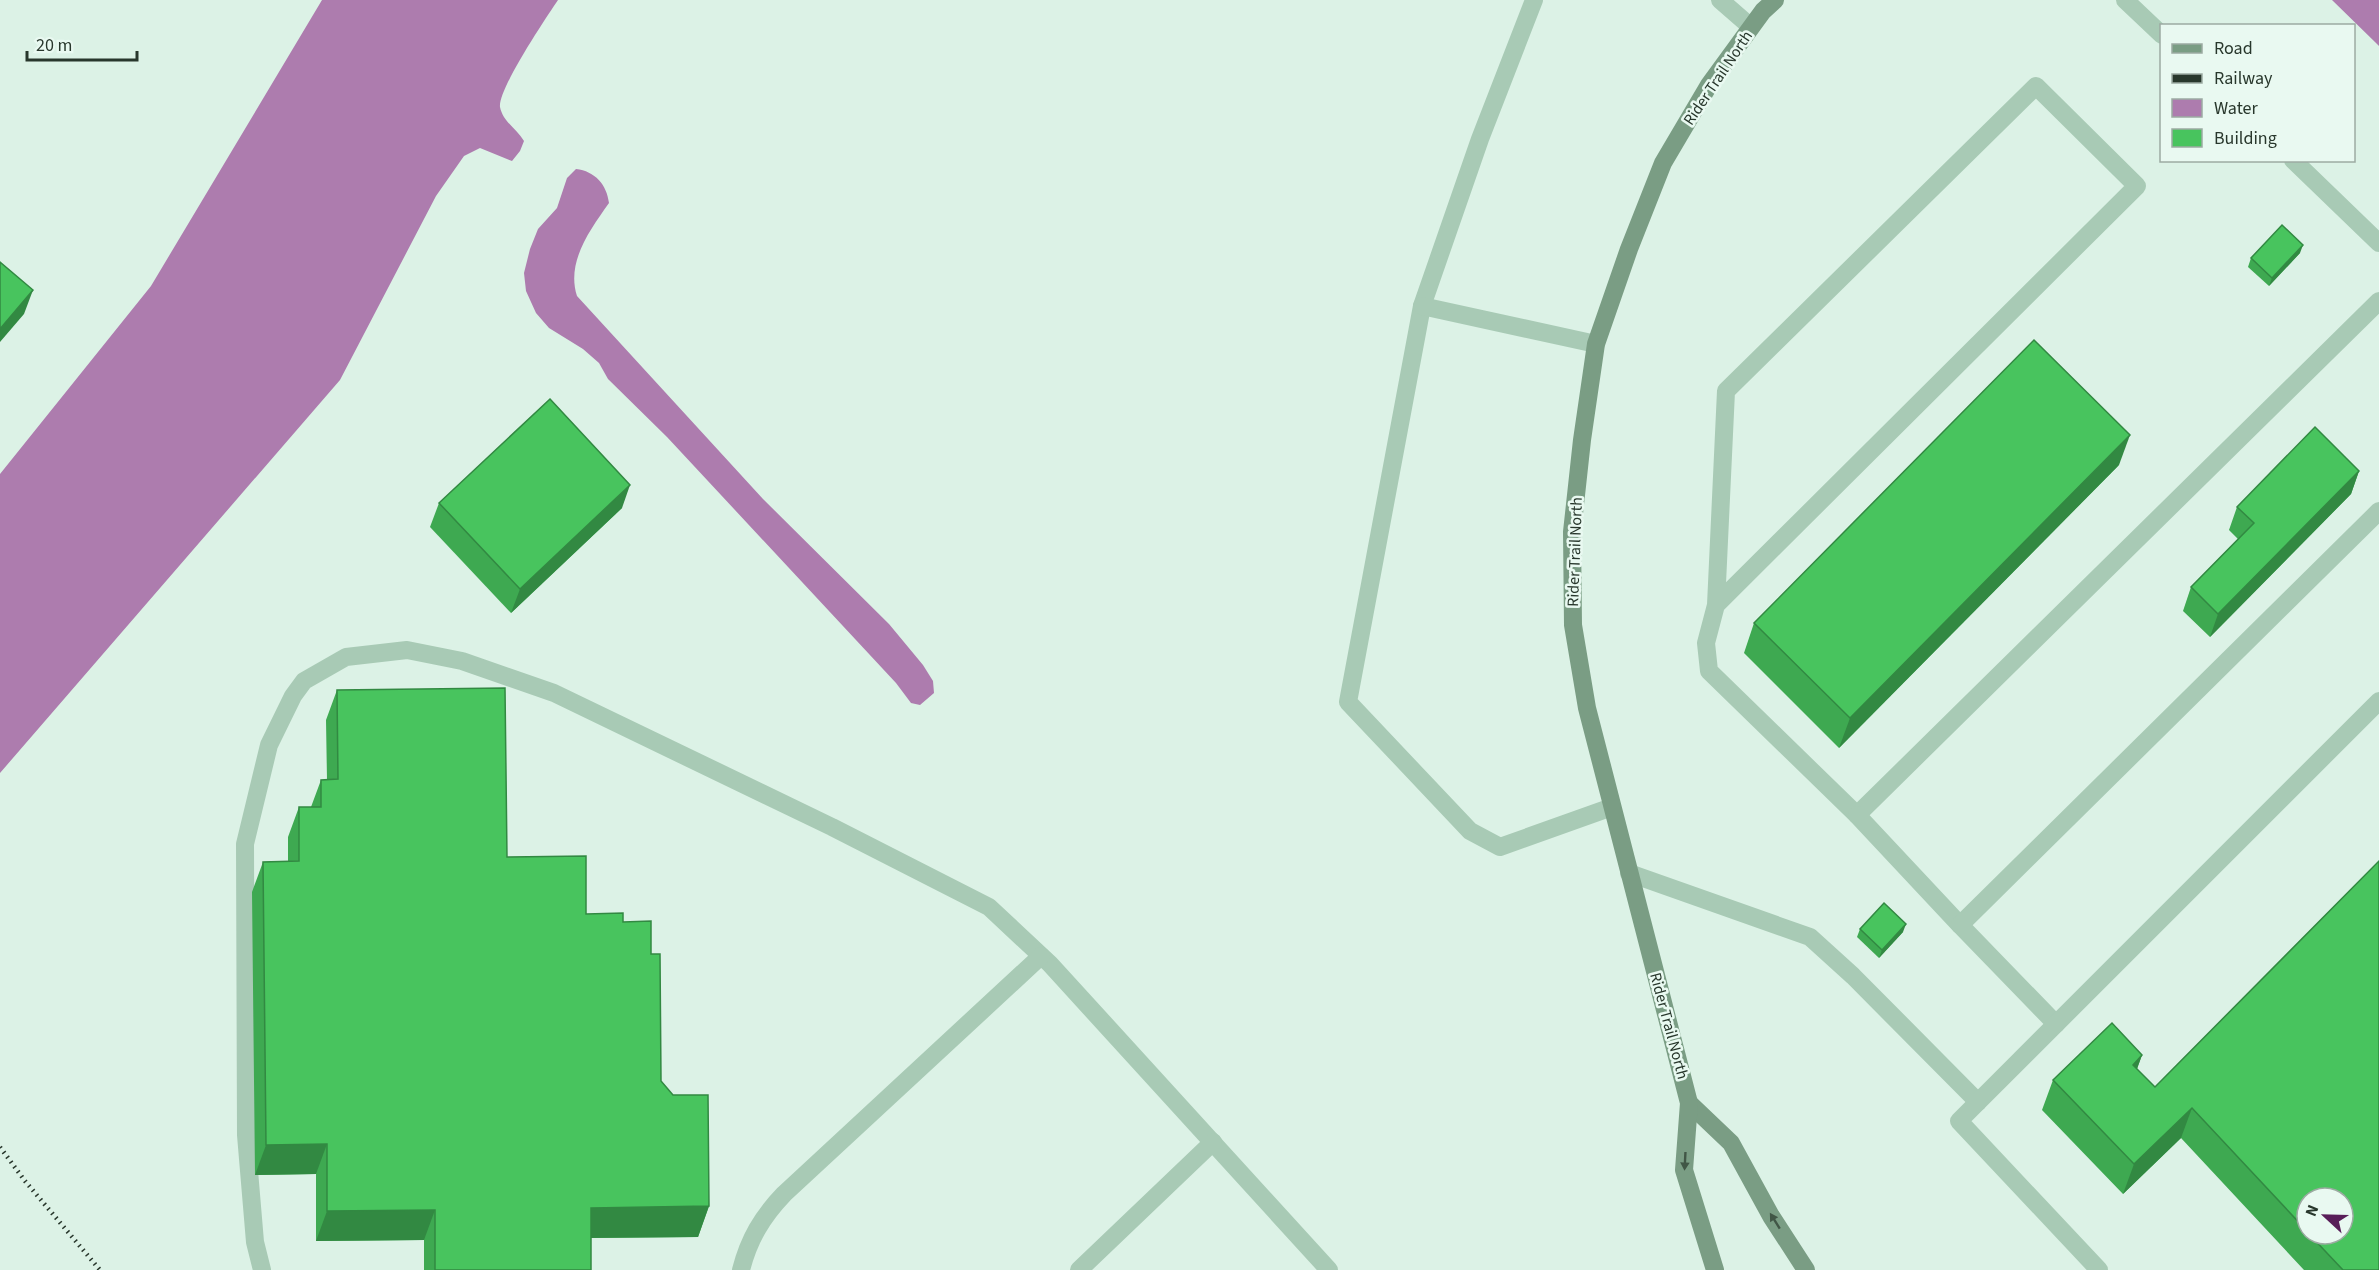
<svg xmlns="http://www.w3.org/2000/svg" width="2379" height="1270" viewBox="0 0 2379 1270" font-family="'Source Sans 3',sans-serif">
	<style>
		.water { fill: #ad7cae }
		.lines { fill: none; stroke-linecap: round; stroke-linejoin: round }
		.lane { stroke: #a8cab5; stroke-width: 18 }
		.secondary { stroke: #7a9d84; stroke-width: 18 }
		.rail { stroke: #28372c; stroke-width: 4.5; stroke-dasharray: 1.5 4.5; stroke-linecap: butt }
		.wall { fill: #3ea951; fill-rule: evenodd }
		.shaded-wall { fill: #328942 }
		.building { fill: #48c45e; stroke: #328942; stroke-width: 1.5 }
		.oneway { fill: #415646 }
		.labels { text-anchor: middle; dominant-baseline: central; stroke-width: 5; stroke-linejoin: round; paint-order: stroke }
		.street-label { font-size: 16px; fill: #28372c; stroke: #e9f9f1 }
	</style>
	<rect width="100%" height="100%" fill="#dcf2e6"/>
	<g class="water">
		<path d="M322,0H558C546,18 498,89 500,107C503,122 517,129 524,141L520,151L512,161L480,148L464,156L436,196L340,380L0,773V474L151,286Z"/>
		<path d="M2332,0H2379V46L2375,42Z"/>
		<path d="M576,169C595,171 607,185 609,203C590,230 566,262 577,296L763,499L889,624L923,665L933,681L934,693L920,705L911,703L896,683L667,437L608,379L599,363L583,349L549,328L536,313L526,291L524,273L530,249L538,229L557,208L567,178Z"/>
	</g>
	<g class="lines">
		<g class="lane">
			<path d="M1534,0L1480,139L1422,306L1348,702L1470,831L1500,847L1612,807"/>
			<path d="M1720,0L1751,27"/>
			<path d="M2125,0L2162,35"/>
			<path d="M2293,160L2379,243"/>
			<path d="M1422,306L1596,344"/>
			<path d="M1716,605L2137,186L2036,86L1726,391L1716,605L1706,643L1709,671L1857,815L2379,301"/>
			<path d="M1857,815L1960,925"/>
			<path d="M1629,873L1810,937L1853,976L1978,1102"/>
			<path d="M2056,1024L1960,925L2379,511"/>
			<path d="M262,1270L255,1242L246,1135L245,844L269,745L293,696L304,681L346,657L407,650L462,661L554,693L832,827L989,907L1050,964L1329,1270"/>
			<path d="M741,1270C749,1239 762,1217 784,1194L1041,956"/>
			<path d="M1079,1270L1213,1142"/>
			<path d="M2099,1270L1959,1121L2379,701"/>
		</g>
		<g class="secondary">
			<path d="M1689,1103L1731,1143L1771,1216L1806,1270"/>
			<path d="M1715,1270L1684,1170L1689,1103L1587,708L1573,625L1572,532L1582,440L1596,344L1629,249L1663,163L1709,85L1763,11L1775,0"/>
		</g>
		<path class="rail" d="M0,1147L25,1181L100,1270"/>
	</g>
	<g class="wall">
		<path d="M2300,253L2269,286L2248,267L2251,258Z"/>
		<path d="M2119,465L1839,748L1744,653L1754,623Z"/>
		<path d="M2359,471L2351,494L2210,637L2183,611L2191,587L2238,539L2229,530L2237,507Z"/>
		<path d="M439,503L622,508L511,613L430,527Z"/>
		<path d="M337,690L507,857L586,914L623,922L651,954L661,1081L709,1206L698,1237L591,1238V1270H424V1240L316,1241V1174L255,1175L252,892L263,862L288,861V837L299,807H311L321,780H327L326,720Z"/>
		<path d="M2379,861V1270H2304L2181,1138L2123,1194L2042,1110L2053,1080L2142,1055L2137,1069L2155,1087ZM2307,1198L2343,1234H2307Z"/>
		<path d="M1860,929L1903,932L1879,958L1857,937Z"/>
	</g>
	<g class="shaded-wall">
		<path d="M2303,245L2300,253L2269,286L2272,278Z"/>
		<path d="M33,290L24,314L0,342V329Z"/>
		<path d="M2130,435L2119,465L1839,748L1850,718Z"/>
		<path d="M2359,471L2351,494L2210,637L2218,614Z"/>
		<path d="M630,485L622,508L511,613L520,589Z"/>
		<path d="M1906,924L1903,932L1879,958L1882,950Z"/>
		<path d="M2142,1055L2131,1085L2133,1065Z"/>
		<path d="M2192,1108L2181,1138L2123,1194L2134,1164Z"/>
		<path d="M327,1144L316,1174L255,1175L266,1145Z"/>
		<path d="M709,1206L698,1237L580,1238L591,1208Z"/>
		<path d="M435,1210L424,1240L316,1241L327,1211Z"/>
	</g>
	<g class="building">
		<path d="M2282,225L2303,245L2272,278L2251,258Z"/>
		<path d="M0,262L33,290L0,329Z"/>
		<path d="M2034,340L2130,435L1850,718L1754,623Z"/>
		<path d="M550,399L630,485L520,589L439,503Z"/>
		<path d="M2315,427L2359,471L2218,614L2191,587L2254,523L2237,507Z"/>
		<path d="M505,688L507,857L586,856V914L623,913V922L651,921V954H660L661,1081L673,1095H708L709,1206L591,1208V1270H435V1210L327,1211V1144L266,1145L263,862L299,861V807H321V780L338,779L337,690Z"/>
		<path d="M2379,861V1270H2343L2309,1234H2343V1198H2307V1231L2192,1108L2134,1164L2053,1080L2112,1023L2142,1055L2133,1065L2155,1087Z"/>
		<path d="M1884,903L1906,924L1882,950L1860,929Z"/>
	</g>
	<defs><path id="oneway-solid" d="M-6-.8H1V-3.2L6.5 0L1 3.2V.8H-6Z" transform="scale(1.5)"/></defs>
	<g class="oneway">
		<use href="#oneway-solid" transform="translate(1685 1161) rotate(93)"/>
		<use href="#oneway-solid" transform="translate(1775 1221) rotate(-122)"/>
	</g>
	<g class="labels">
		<g class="street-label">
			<text transform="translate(1718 78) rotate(-56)">Rider Trail North</text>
			<text transform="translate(1575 552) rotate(-88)">Rider Trail North</text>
			<text transform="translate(1669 1026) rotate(75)">Rider Trail North</text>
		</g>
	</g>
	<rect x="2160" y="24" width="195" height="138" fill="#e9f9f1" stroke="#9caba2" stroke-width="1.5"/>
	<rect x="2172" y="44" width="30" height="9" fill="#7a9d84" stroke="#9caba2" stroke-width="1.5"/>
	<text x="2214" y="54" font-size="18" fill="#28372c">Road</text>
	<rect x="2172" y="74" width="30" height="9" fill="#28372c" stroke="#9caba2" stroke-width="1.5"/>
	<text x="2214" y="84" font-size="18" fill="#28372c">Railway</text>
	<rect x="2172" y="99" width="30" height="18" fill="#ad7cae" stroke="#9caba2" stroke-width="1.5"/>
	<text x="2214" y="114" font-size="18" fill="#28372c">Water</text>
	<rect x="2172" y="129" width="30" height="18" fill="#48c45e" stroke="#9caba2" stroke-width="1.5"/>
	<text x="2214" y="144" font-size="18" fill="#28372c">Building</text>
	<g transform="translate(2325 1216) rotate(292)"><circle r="28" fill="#e9f9f1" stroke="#9caba2" stroke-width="1.5"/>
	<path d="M0-4.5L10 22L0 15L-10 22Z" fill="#581e58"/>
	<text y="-9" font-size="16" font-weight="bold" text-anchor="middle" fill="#28372c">N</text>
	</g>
	<path d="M27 51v9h110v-9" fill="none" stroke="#28372c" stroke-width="3"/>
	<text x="36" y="51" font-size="18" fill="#28372c" stroke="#e9f9f1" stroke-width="4.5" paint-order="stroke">20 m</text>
</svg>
